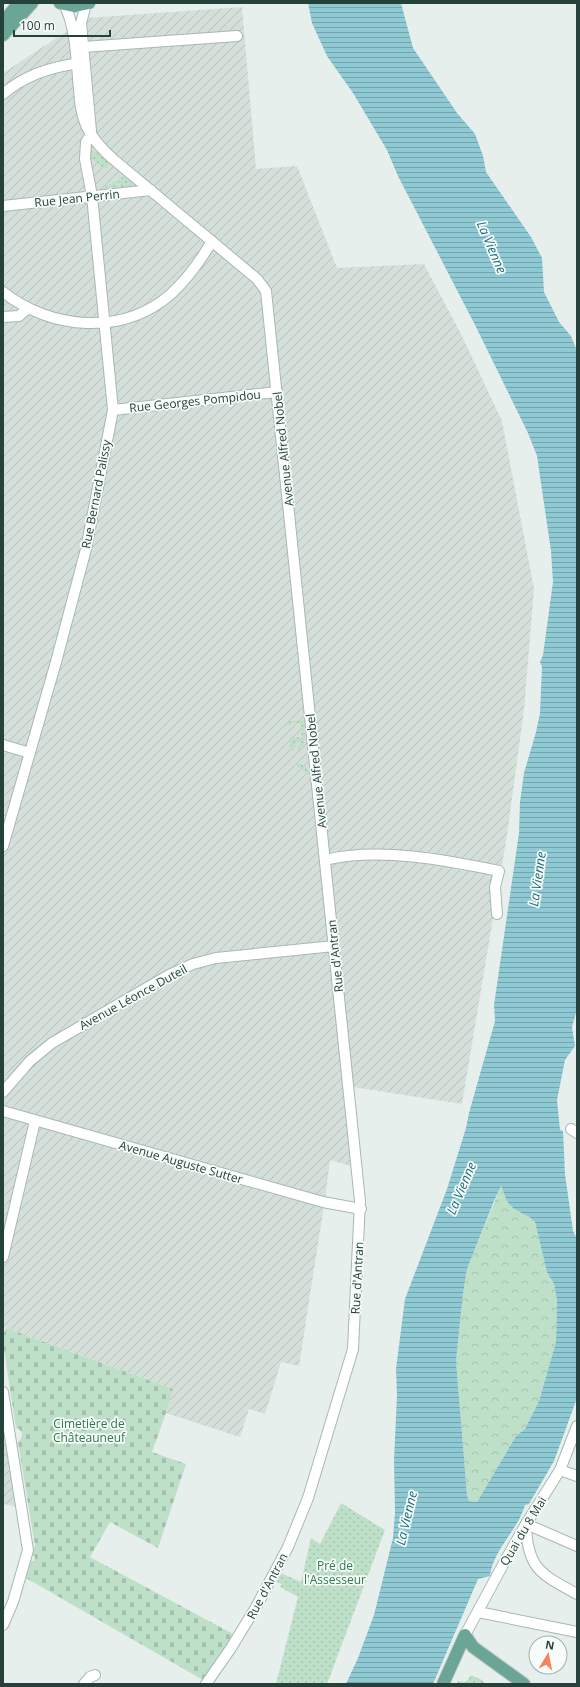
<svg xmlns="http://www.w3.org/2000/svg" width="580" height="1687" viewBox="0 0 580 1687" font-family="'Open Sans',sans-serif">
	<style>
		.industrial { fill: url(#industrial-furrows) }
		.grass { fill: url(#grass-dots) }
		.forest { fill: url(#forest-crowns) }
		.cemetery { fill: url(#cemetery-stones) }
		.water { fill: url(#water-rules); fill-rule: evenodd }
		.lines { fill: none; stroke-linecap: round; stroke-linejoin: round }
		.minor-casing { stroke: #a8b8b2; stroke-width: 12 }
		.major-casing { stroke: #c2cac8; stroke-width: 14 }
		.minor { stroke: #fff; stroke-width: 10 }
		.major { stroke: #6aa596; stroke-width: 12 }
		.labels { text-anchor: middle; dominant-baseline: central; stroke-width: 3.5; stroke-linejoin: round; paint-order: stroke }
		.street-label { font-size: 12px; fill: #24423a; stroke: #f7fbf9 }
		.park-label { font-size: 12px; fill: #2d7a4b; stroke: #f7fbf9 }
		.water-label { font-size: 13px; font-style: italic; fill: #1c6f80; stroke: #f7fbf9 }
	</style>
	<defs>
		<pattern id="industrial-furrows" width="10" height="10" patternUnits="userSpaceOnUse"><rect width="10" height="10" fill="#d4dfda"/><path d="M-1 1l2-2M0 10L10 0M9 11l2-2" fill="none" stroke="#b6c1bc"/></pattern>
		<pattern id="grass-dots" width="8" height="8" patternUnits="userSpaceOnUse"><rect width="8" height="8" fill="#bfe0c8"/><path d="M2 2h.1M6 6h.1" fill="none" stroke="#a4c1ad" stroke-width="1.8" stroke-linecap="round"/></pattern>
		<pattern id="forest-crowns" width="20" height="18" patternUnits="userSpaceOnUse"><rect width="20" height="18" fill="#bfe0c8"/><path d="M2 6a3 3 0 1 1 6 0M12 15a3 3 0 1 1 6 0" fill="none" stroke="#a4c1ad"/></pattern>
		<pattern id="cemetery-stones" width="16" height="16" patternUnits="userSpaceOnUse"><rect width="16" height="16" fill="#bfe0c8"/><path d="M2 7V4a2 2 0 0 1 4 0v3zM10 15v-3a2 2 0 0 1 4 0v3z" fill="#a4c1ad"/></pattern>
		<pattern id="water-rules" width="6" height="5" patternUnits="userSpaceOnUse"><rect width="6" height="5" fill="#8ec9d4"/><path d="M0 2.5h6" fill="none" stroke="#74a5ad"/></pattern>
	</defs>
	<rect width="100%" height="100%" fill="#e6efeb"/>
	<g class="industrial">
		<path d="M242,7L256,169L297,166L337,268L424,264L461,334L502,421L534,589L524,710L507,835L462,1104L353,1087L351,1166L330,1160L325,1199L299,1366L281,1362L265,1414L249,1409L240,1437L166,1413L173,1389L3,1327V73L87,18Z"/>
		<path d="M3,1385L22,1507L3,1504Z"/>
	</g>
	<g class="grass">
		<path d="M90,151H95L110,164L108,167L104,169L90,157Z"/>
		<path d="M124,176L135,185L121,187L117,180Z"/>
		<path d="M116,181L119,188L105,189L104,187Z"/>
		<path d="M304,720C305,732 308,743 298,751L297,749L302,740L301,724L296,722L285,726V722Z"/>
		<path d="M299,737V741L293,750H291L289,739Z"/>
		<path d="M293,764C302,763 309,766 310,775Z"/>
		<path d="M341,1503L385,1530L327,1684H276L298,1597L280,1587L282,1584L277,1582L281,1573L301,1582L311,1538L320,1544Z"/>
		<path d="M471,1675L482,1680L486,1684H457L458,1681L466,1682Z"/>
	</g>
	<path class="forest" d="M501,1186C504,1191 505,1198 509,1204C515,1212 530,1215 535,1222L547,1271L554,1284L557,1300L556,1342L539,1401L525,1429L516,1436L477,1502L469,1501L467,1495L456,1361L463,1294L467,1269Z"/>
	<path class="cemetery" d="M6,1328L173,1389L166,1413L152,1452L186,1464L158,1548L110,1522L90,1557L235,1635L203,1680L26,1578L31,1561H34L35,1557L32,1555L35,1546L18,1442L21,1439L22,1433L19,1429L16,1428L3,1343V1335Z"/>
	<path class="water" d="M308,3H401L413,48L457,113L475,134L483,156L486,172L531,237L542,258L544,292L559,322L571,336L577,351V1009L572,1027L575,1046L565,1060L557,1100L560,1130L563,1131L565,1174L573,1231L577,1239V1398L554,1461L529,1504L525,1505C518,1530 493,1550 490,1576L478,1579L433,1684H346L358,1658L374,1615L393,1538L395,1513L394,1461L397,1395L396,1369L405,1299L447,1189L466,1128L469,1113L495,1021L494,1005L519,833L520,802L524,773L536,732L540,713L542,667L540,662L543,655L553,582L551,551L537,456L528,433L475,325L398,176L387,150L353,93L327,56L312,23ZM501,1186C504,1191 505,1199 509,1204C515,1212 530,1215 535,1222L547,1272L554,1284L557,1300L556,1342L539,1401L525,1429L516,1436L477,1502L469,1501L467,1495L456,1361L463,1294L467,1269L494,1201Z"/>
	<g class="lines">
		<defs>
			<g id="minor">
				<path d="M64,4C77,30 76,61 79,89C80,102 81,114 86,125C92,139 102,149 113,159L257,279L266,291L360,1201L353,1349L308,1498L288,1547L256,1607L231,1648L206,1684"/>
				<path d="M86,4L81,23L91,131"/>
				<path d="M83,47L237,36"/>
				<path d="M3,94C25,75 54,66 82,63"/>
				<path d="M3,206L151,190"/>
				<path d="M3,292C51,330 123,336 171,294C187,279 201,260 212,241"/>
				<path d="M3,317L19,316L27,309"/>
				<path d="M113,410L277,392"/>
				<path d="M3,745L30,753"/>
				<path d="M3,846L56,662L86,549L113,410L92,196L85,159L86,142L91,135"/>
				<path d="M325,860C379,847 446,860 499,871L495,887L497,914"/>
				<path d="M3,1092L30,1061L52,1043L169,975L193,964L216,958L334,946"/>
				<path d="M3,1111L323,1202L361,1209"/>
				<path d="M571,1129L577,1133"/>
				<path d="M3,1257L35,1121"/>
				<path d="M3,1392L28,1550L13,1602L3,1625"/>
				<path d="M560,1470L577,1476"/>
				<path d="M526,1524C527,1569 541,1574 577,1594"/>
				<path d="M526,1524L577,1546"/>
				<path d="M478,1612L577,1632"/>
				<path d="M465,1635L505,1561L526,1524L560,1470L577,1426"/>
				<path d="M84,1684L90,1677L95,1675"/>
			</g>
			<g id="major">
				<path d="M60,3L75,6L89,3"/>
				<path d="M3,22L19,3"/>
				<path d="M3,35L32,3"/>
				<path d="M443,1684L465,1635L473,1647L524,1684"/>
			</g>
		</defs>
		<use href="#minor" class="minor-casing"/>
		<use href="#major" class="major-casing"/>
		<use href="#minor" class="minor"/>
		<use href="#major" class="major"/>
	</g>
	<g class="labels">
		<g class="street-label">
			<text transform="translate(77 198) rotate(-6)">Rue Jean Perrin</text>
			<text transform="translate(195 401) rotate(-6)">Rue Georges Pompidou</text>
			<text transform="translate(283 449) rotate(-96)">Avenue Alfred Nobel</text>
			<text transform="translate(96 494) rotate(-79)">Rue Bernard Palissy</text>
			<text transform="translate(316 771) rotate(-96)">Avenue Alfred Nobel</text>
			<text transform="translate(335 956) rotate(-96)">Rue d'Antran</text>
			<text transform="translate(133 997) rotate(-29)">Avenue Léonce Duteil</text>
			<text transform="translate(181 1162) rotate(16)">Avenue Auguste Sutter</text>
			<text transform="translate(357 1278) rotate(-87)">Rue d'Antran</text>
			<text transform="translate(523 1531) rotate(-59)">Quai du 8 Mai</text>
			<text transform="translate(267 1586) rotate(-62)">Rue d'Antran</text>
		</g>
		<g class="park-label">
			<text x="89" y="1423">Cimetière de<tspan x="89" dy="14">Châteauneuf</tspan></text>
			<text x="335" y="1565">Pré de<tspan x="335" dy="14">l'Assesseur</tspan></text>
		</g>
		<g class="water-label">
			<text transform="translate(492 247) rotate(67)">La Vienne</text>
			<text transform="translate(537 879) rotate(-82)">La Vienne</text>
			<text transform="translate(461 1188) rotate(-67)">La Vienne</text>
			<text transform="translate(406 1518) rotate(-77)">La Vienne</text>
		</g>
	</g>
	<rect width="580" height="1687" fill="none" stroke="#24423a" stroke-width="8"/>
	<g transform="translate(548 1655) rotate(10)"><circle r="19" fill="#f7fbf9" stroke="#a3b1ad"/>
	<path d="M0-3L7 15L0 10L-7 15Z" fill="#f4845f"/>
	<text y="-6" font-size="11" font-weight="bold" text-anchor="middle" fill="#24423a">N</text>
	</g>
	<path d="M14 30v6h96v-6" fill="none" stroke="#24423a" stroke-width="2"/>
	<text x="20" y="30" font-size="12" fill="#24423a" stroke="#f7fbf9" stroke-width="3" paint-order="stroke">100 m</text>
</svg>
